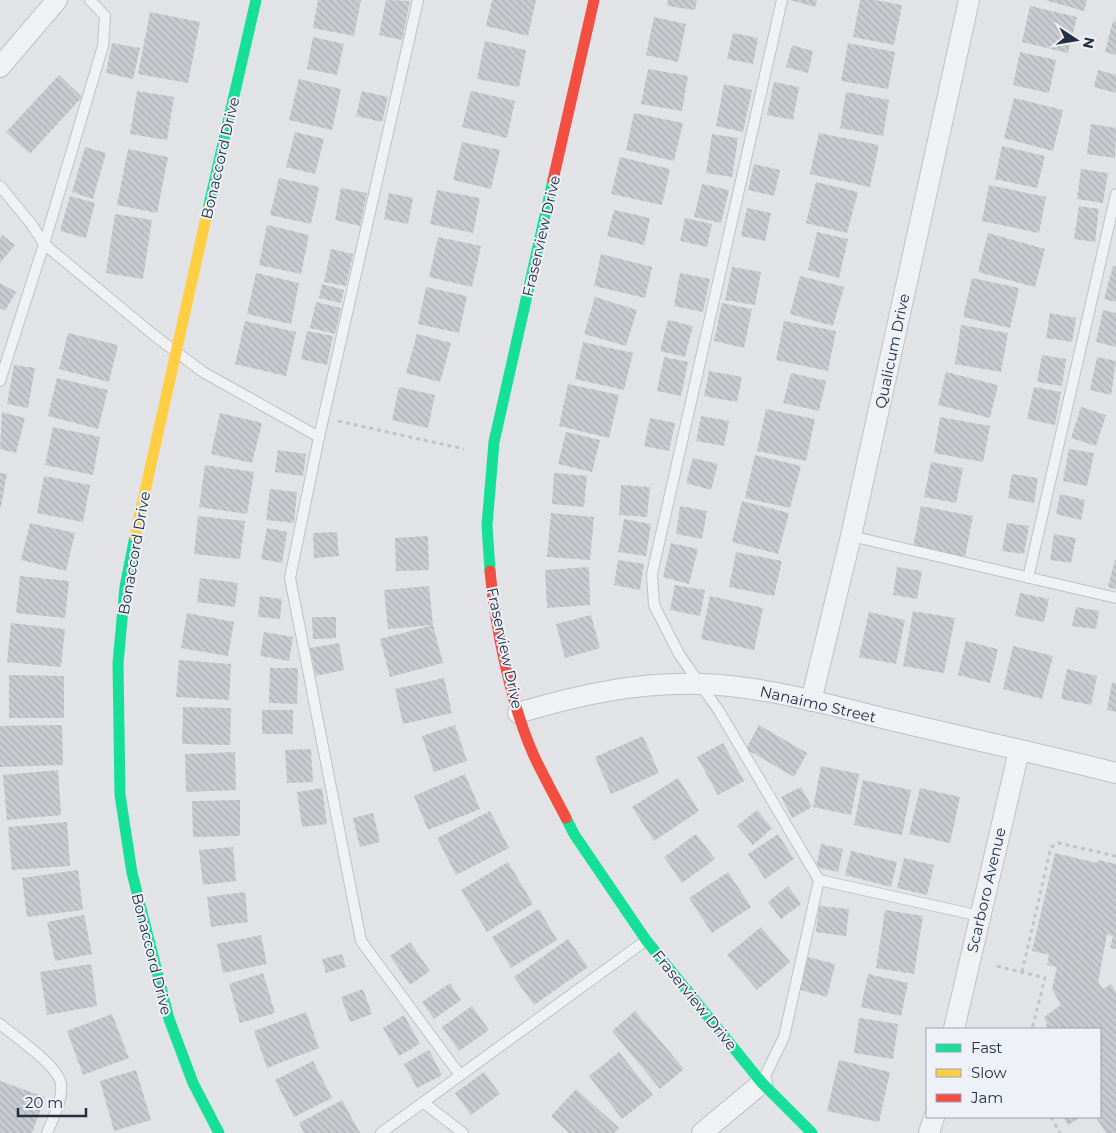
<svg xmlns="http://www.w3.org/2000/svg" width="1116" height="1133" viewBox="0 0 1116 1133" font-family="Montserrat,sans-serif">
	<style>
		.building { fill: url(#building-back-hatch) }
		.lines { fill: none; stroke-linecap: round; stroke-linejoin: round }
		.lane-casing { stroke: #bfc1c4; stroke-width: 12 }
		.street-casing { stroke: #bfc1c4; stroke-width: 22 }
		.path { stroke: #c2c4c9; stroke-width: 3; stroke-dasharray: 4 4; stroke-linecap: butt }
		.lane { stroke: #f0f1f3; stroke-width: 10 }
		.street { stroke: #f0f1f3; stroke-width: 20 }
		.fast { stroke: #16e098; stroke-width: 11 }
		.slow { stroke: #ffcf43; stroke-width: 11 }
		.jam { stroke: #f24e42; stroke-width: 11 }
		.labels { text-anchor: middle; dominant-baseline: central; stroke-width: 4; stroke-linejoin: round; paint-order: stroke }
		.street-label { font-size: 15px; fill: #252f42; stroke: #eef1f7 }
	</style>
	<defs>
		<pattern id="building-back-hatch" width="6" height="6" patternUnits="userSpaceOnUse" patternTransform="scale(1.25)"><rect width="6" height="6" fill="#c9cbcf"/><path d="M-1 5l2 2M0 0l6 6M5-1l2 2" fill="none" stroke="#acafb3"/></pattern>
	</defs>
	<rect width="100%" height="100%" fill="#e1e3e6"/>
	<g class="building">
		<path d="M318,0H361L354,36L313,28Z"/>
		<path d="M386,0L410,1L402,40L379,35Z"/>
		<path d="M492,0H536L528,36L486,26Z"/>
		<path d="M668,0H697L695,10L667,6Z"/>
		<path d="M790,0H817L815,7Z"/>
		<path d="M860,0H874L902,5L894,45L853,37Z"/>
		<path d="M1045,0H1087L1084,11Z"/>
		<path d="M1030,6L1077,17L1068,53L1022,42Z"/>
		<path d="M150,12L200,22L188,83L138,74Z"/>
		<path d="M654,17L686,24L678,62L646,55Z"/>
		<path d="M1113,21L1116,22V55L1105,52Z"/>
		<path d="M733,33L758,38L753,64L727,59Z"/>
		<path d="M313,37L344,44L337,75L307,69Z"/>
		<path d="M485,41L526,50L519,87L477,79Z"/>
		<path d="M112,43L140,48L133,79L106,73Z"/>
		<path d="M848,43L895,52L888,89L841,81Z"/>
		<path d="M792,45L813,51L808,73L786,67Z"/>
		<path d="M1020,52L1056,60L1049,93L1013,85Z"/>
		<path d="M648,69L688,76L682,111L641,104Z"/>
		<path d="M1098,70L1116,75V93L1094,87Z"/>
		<path d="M59,75L82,97L30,154L6,132Z"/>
		<path d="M299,79L341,89L332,130L289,120Z"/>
		<path d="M774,82L799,87L793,120L767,115Z"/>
		<path d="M724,84L752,90L743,132L716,126Z"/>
		<path d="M137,91L174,97L167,140L130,134Z"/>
		<path d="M362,91L388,97L382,122L356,116Z"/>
		<path d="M471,91L515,101L507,138L462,127Z"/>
		<path d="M846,92L889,100L883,136L840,128Z"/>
		<path d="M1014,98L1063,110L1053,151L1004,138Z"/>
		<path d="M634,113L683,123L674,161L626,150Z"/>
		<path d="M1091,124L1116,128L1115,158L1087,154Z"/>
		<path d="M295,132L324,139L315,174L286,167Z"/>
		<path d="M819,133L879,145L870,187L810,174Z"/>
		<path d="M712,134L738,138L732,177L706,173Z"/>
		<path d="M462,142L500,150L491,189L453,180Z"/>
		<path d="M1002,146L1045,156L1037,188L995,179Z"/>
		<path d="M85,147L106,153L93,199L72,192Z"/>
		<path d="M128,149L168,157L157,213L117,205Z"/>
		<path d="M620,157L670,169L662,205L611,194Z"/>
		<path d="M754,164L780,170L774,196L748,190Z"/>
		<path d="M1081,169L1108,173L1103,203L1077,199Z"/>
		<path d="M279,178L319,187L311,224L270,215Z"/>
		<path d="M816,182L858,192L847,233L806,223Z"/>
		<path d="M702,184L729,190L721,223L694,217Z"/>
		<path d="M989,185L1046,197L1039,233L982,221Z"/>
		<path d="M341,188L367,193L360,226L335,220Z"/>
		<path d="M437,190L480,198L473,233L430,224Z"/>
		<path d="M389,193L413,198L408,224L384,219Z"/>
		<path d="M70,196L95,203L86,238L60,231Z"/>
		<path d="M1079,206L1099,209L1095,242L1074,239Z"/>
		<path d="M747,208L771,213L765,241L741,236Z"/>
		<path d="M614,210L650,218L644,245L607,236Z"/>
		<path d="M115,214L152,220L143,279L106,273Z"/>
		<path d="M685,218L712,224L707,247L680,241Z"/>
		<path d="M267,225L309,235L301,274L259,265Z"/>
		<path d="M817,232L848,239L839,278L808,270Z"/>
		<path d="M988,233L1045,249L1035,287L978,272Z"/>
		<path d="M2,235L15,245L0,263V238Z"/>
		<path d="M438,237L481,246L472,287L429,277Z"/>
		<path d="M331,249L353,254L346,286L324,282Z"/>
		<path d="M601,254L652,267L645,298L594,286Z"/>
		<path d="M1113,266L1116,267V302L1104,299Z"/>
		<path d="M732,267L761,272L755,305L725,300Z"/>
		<path d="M256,273L299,283L291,324L247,314Z"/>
		<path d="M680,273L710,279L703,312L674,306Z"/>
		<path d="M800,276L844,287L833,326L790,314Z"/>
		<path d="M972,278L1019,288L1010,328L963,317Z"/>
		<path d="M0,283L16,292L5,311L0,308Z"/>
		<path d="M322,284L344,290L341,303L319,298Z"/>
		<path d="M426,287L467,296L459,333L418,324Z"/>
		<path d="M595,297L637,310L626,346L584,334Z"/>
		<path d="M316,302L341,308L335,334L310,328Z"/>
		<path d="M722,303L752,309L744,348L714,341Z"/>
		<path d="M1103,310L1116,313V347L1096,342Z"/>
		<path d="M1050,313L1076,318L1072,342L1046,338Z"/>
		<path d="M668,320L693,326L685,357L660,351Z"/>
		<path d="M245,321L296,332L286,376L235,364Z"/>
		<path d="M784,321L836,331L828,371L776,360Z"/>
		<path d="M961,325L1008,333L1001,372L955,364Z"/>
		<path d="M307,331L333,336L327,365L301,359Z"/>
		<path d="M68,333L118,345L109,382L59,369Z"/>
		<path d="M417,334L451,343L440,382L406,373Z"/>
		<path d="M583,342L633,353L624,390L575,379Z"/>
		<path d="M1042,355L1066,359L1062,386L1037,382Z"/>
		<path d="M664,357L688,362L681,396L657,391Z"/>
		<path d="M1097,357L1116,361L1111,395L1090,390Z"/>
		<path d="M14,365L35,368L28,408L7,404Z"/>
		<path d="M709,371L742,377L737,402L704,396Z"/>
		<path d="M946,372L998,385L990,418L938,405Z"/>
		<path d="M791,373L826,381L819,411L783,403Z"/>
		<path d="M57,378L108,390L98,429L48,416Z"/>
		<path d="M568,384L619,395L609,438L559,426Z"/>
		<path d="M399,387L435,395L428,428L392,420Z"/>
		<path d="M1034,387L1061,392L1055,425L1027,419Z"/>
		<path d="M1081,407L1106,415L1096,446L1071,438Z"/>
		<path d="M766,409L815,419L806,461L757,451Z"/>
		<path d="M2,412L25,418L16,453L0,449Z"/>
		<path d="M220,413L262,423L252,463L211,454Z"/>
		<path d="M701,416L729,421L724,446L696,441Z"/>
		<path d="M940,417L990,426L983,462L934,453Z"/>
		<path d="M650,418L675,423L669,451L644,446Z"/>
		<path d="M53,427L100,437L93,475L45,465Z"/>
		<path d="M566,432L600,440L592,472L558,464Z"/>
		<path d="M1069,449L1094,453L1087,486L1063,481Z"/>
		<path d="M278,450L306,454L303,476L275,472Z"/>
		<path d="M755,455L801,466L790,508L745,498Z"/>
		<path d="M693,458L718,464L711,490L686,483Z"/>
		<path d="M931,462L963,468L956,503L924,497Z"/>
		<path d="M205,465L254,472L247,514L199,507Z"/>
		<path d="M0,473L7,474L1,507H0Z"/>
		<path d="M554,473L587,476L584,507L552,504Z"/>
		<path d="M1012,474L1038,478L1034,503L1008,498Z"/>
		<path d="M44,476L90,485L83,522L37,513Z"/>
		<path d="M621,485L650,487L647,517L619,515Z"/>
		<path d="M270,489L297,492L294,523L266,520Z"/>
		<path d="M1060,494L1085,500L1081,520L1056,514Z"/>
		<path d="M742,501L789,513L778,554L732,542Z"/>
		<path d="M680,506L707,511L702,539L676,534Z"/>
		<path d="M921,506L973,516L965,557L913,547Z"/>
		<path d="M551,513L594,517L590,560L547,557Z"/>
		<path d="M198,516L245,521L240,559L194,554Z"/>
		<path d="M624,519L651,524L646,556L618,552Z"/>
		<path d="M30,523L75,533L66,571L21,560Z"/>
		<path d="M1007,523L1029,526L1024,554L1002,551Z"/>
		<path d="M267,528L287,532L282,563L261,559Z"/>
		<path d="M337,532L339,556L314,558L313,533Z"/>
		<path d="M1054,534L1076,538L1071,563L1050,560Z"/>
		<path d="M428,536L429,570L396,571L395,538Z"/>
		<path d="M671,543L698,549L689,584L663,577Z"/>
		<path d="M736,552L782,561L774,596L729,587Z"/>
		<path d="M618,560L644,564L640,590L614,585Z"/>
		<path d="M1115,560H1116V589L1108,587Z"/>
		<path d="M589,567L590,605L547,608L545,570Z"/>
		<path d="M897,567L922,571L917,599L893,595Z"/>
		<path d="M20,576L69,581L65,618L16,613Z"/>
		<path d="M200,578L238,583L235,607L197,602Z"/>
		<path d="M675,585L705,590L700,616L670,610Z"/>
		<path d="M429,586L433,625L388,629L384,590Z"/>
		<path d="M1020,593L1049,599L1044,622L1015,616Z"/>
		<path d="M260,596L282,599L280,619L258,617Z"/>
		<path d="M710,596L763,608L754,650L701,639Z"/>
		<path d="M1076,607L1099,611L1096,629L1072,626Z"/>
		<path d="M913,611L955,618L944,673L903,666Z"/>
		<path d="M869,612L905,620L896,664L859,657Z"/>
		<path d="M187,613L234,622L228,656L181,648Z"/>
		<path d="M591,615L600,648L565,658L556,624Z"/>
		<path d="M312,617H336V638L313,639Z"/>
		<path d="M11,623L65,629L61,667L7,662Z"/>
		<path d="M433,625L443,663L390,677L380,639Z"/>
		<path d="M264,632L293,637L289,661L260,656Z"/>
		<path d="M966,641L998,649L990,683L958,675Z"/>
		<path d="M339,643L344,670L316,676L310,648Z"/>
		<path d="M1013,646L1053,656L1042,699L1003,689Z"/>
		<path d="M179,660L231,664L229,700L176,697Z"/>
		<path d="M270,668H298L297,704L269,703Z"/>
		<path d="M1067,669L1097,676L1091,705L1061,699Z"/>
		<path d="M9,675L64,676V718H9Z"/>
		<path d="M444,678L452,713L403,724L395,689Z"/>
		<path d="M1112,682L1116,683V712L1107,710Z"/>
		<path d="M183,707L231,708L230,745L182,744Z"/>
		<rect x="262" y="710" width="31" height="24"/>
		<path d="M62,725L63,765L0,767V726Z"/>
		<path d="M455,725L467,761L434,772L422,736Z"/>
		<path d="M759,725L807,753L794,777L746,749Z"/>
		<path d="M643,736L659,773L611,794L595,757Z"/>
		<path d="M723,743L744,781L718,795L697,757Z"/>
		<path d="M311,749L313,782L287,783L285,750Z"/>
		<path d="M235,752L236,790L186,792L185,754Z"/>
		<path d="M821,766L859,774L851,815L813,807Z"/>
		<path d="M58,770L61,815L7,820L3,775Z"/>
		<path d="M465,774L480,809L428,830L414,796Z"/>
		<path d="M678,778L699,811L654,841L632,807Z"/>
		<path d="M863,780L911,790L902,835L854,825Z"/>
		<path d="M801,787L812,807L792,818L781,797Z"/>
		<path d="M322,788L327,824L302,827L297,792Z"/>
		<path d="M920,788L960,797L950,843L909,834Z"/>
		<path d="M240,800V836L193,837L192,801Z"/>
		<path d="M757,810L772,828L753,845L737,826Z"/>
		<path d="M490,811L509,848L456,875L437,838Z"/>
		<path d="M373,813L380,842L360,847L353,818Z"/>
		<path d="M67,822L70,866L12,870L8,827Z"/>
		<path d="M696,834L715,859L682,883L664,857Z"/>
		<path d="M778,834L794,859L765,879L748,854Z"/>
		<path d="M821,844L843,849L838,872L816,867Z"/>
		<path d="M233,847L236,881L203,885L199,850Z"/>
		<path d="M851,851L897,862L891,887L845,875Z"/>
		<path d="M1055,853L1097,863L1098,860L1116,864V949L1110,948L1113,936L1107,934L1098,982L1103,989L1111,984L1116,992V1133H1106L1096,1117H1100V1029H1046L1047,1023L1044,1017L1061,1005L1052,989L1057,967L1047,965L1049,955L1032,951Z"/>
		<path d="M904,858L934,865L927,895L897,888Z"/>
		<path d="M508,862L533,904L487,932L461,890Z"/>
		<path d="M78,870L83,910L27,917L22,878Z"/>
		<path d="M728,872L751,907L712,933L689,898Z"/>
		<path d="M788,886L801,904L781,919L768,902Z"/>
		<path d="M245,892L248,922L211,927L207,897Z"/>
		<path d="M819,906L849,909L846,936L816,932Z"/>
		<path d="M539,909L557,940L511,968L492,937Z"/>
		<path d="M885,910L923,916L914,974L876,968Z"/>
		<path d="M84,915L92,954L55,961L47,922Z"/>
		<path d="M761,927L790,962L757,990L727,955Z"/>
		<path d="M261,935L267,964L223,973L217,944Z"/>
		<path d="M568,939L588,967L534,1005L514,977Z"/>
		<path d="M410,942L430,971L410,985L390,956Z"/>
		<path d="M342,954L346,967L326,973L322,959Z"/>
		<path d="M808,957L835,964L827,997L800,990Z"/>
		<path d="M91,964L97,1006L47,1015L40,972Z"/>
		<path d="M263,973L275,1013L240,1023L229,984Z"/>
		<path d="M868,974L908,983L901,1016L861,1007Z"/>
		<path d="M450,983L461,1000L434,1019L422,1002Z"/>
		<path d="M363,989L372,1014L350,1022L341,997Z"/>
		<path d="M472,1006L489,1030L459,1051L442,1027Z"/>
		<path d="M635,1011L684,1069L660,1089L612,1031Z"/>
		<path d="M306,1012L319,1048L267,1068L254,1031Z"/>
		<path d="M112,1014L129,1058L83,1075L67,1031Z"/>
		<path d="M404,1015L420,1044L399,1056L383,1028Z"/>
		<path d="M859,1018L898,1024L893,1059L854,1053Z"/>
		<path d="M429,1050L442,1075L417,1088L404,1064Z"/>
		<path d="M619,1052L653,1095L622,1119L589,1076Z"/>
		<path d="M839,1060L890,1072L879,1122L827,1111Z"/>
		<path d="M313,1061L332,1098L294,1117L275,1080Z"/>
		<path d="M136,1070L151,1120L114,1131L100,1081Z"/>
		<path d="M484,1072L500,1094L471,1115L455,1093Z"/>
		<path d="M0,1081L45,1097L32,1133H0Z"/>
		<path d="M576,1089L619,1128L614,1133H569L551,1116Z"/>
		<path d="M342,1100L360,1133H304L299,1123Z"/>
		<path d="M1063,1117H1081L1068,1125Z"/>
	</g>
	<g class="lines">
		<defs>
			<g id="lane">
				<path d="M418,0L319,437L290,578L361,941L460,1075"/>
				<path d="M0,186L32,225L44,244L155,336L203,372L319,437"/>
				<path d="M0,381L44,244L103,46L105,16L90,0"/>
				<path d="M851,536L1116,598"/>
				<path d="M1028,578L1116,194"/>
				<path d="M819,880L980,916"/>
				<path d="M0,1024C14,1036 59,1066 61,1084C63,1100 53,1118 47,1133"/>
				<path d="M762,1082L784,1037L819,880L719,711L679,654L654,605L652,574L782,0"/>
				<path d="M424,1103L463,1133"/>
				<path d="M381,1133L645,941"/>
			</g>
			<g id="street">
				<path d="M0,67L57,0"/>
				<path d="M811,701L851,536L969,0"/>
				<path d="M518,713C578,695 637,682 701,684C765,686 829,705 891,720C966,738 1041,754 1116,773"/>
				<path d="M954,1029L1019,751"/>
				<path d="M702,1133L762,1083"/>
				<path d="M929,1133L934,1117"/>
			</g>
		</defs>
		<use href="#lane" class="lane-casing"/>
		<use href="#street" class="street-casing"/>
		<g class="path">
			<path d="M338,421L464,449"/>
			<path d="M997,966L1045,978L1032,1029"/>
			<path d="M1022,972L1051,847L1058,843L1116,856"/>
			<path d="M1051,1117L1060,1133"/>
		</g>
		<use href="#lane" class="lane"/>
		<use href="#street" class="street"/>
		<g class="fast">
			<path d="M208,209L256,0"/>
			<path d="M135,536L125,587L118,663L120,795L132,873L169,1019L193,1083L219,1133"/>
			<path d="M490,571L487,525L494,442L553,180"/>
			<path d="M566,818L574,834L646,940L762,1083L812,1133"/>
		</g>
		<path class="slow" d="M135,536L208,209"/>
		<g class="jam">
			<path d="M553,180L594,0"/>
			<path d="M490,571C495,626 511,705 534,756C544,777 555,797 566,818"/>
		</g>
	</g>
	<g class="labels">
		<g class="street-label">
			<text transform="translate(220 158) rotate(-77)">Bonaccord Drive</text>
			<text transform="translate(541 236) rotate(-77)">Fraserview Drive</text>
			<text transform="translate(892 351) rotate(-78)">Qualicum Drive</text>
			<text transform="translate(134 553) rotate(-80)">Bonaccord Drive</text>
			<text transform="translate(505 648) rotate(78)">Fraserview Drive</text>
			<text transform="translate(818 704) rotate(13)">Nanaimo Street</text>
			<text transform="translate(986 890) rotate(-77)">Scarboro Avenue</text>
			<text transform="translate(152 954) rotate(76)">Bonaccord Drive</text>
			<text transform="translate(695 1000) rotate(51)">Fraserview Drive</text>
		</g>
	</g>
	<rect x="926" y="1028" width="175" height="90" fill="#eef1f7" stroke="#9ea3af"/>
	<rect x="936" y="1044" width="25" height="8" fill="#16e098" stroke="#9ea3af"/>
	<text x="971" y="1053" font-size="15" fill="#252f42">Fast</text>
	<rect x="936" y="1069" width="25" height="8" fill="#ffcf43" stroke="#9ea3af"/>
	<text x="971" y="1078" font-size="15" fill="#252f42">Slow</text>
	<rect x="936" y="1094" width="25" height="8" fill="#f24e42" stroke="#9ea3af"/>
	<text x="971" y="1103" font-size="15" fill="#252f42">Jam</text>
	<g transform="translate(1076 40) rotate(102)" stroke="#eef1f7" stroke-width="4" paint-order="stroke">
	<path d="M0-4L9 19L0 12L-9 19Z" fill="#252f42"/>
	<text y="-8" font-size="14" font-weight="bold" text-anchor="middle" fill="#252f42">N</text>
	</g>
	<path d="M18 1108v8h68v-8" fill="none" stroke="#252f42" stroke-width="2.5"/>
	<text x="25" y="1108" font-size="15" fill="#252f42" stroke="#eef1f7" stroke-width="4" paint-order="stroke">20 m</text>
</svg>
